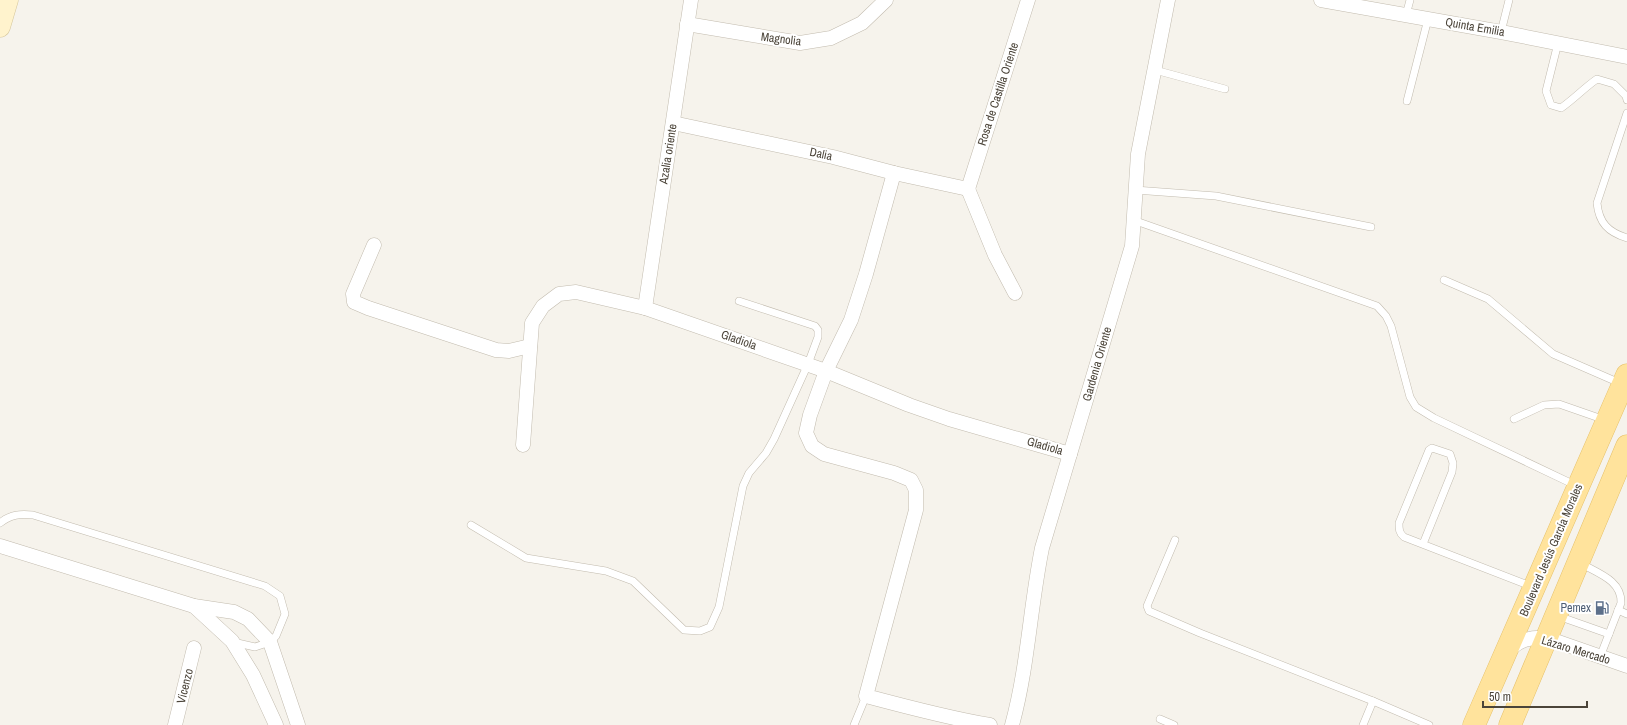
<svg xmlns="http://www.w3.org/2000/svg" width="1627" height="725" viewBox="0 0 1627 725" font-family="'Archivo Narrow',sans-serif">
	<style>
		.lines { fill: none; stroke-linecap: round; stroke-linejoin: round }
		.service-casing { stroke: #c2bbae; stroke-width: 8 }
		.minor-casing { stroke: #c2bbae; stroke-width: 15 }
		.secondary-casing { stroke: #d6c79b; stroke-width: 21 }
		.primary-casing { stroke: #e6c16a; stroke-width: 23 }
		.service { stroke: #fff; stroke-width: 7 }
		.minor { stroke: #fff; stroke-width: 14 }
		.secondary { stroke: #fff3cd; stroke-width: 20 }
		.primary { stroke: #ffe39c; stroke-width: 22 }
		.labels { text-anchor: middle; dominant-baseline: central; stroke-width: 4; stroke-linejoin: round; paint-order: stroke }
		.street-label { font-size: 12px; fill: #4b4439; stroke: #fff }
		.service-label { font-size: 12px; fill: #4e5e75; stroke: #fff; text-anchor: end }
	</style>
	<rect width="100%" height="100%" fill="#f6f3ec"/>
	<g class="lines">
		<defs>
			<g id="service">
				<path d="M1406,15L1410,0"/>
				<path d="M1501,32L1509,0"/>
				<path d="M1558,43L1546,91L1551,105L1561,108C1574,99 1584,88 1597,79L1614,84L1626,96L1627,100"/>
				<path d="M1155,70L1225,89"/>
				<path d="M1407,101L1428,19"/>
				<path d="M1627,113L1597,203C1599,223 1608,232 1627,238"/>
				<path d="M1135,190L1216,196L1371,227"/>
				<path d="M1133,220L1377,306L1386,316L1391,326L1410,397L1416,407L1434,418L1577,486"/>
				<path d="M1444,280L1488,299L1553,354L1622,384"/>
				<path d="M1514,419L1544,405L1559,404L1605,420"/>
				<path d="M0,523C11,514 20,514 33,515L265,586L280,596L285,614L276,636L270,642L255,647L233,642"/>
				<path d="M471,525L526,558L606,571L633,581L684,630L700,631L710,627L719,607L743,486L749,473L766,453L774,439L808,364L818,337V330L815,326L739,301"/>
				<path d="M1175,540L1147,606L1149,611L1200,633L1373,701"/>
				<path d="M1423,544L1452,472L1453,463L1450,454L1432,448L1429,450L1399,523C1399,529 1399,533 1404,537L1533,587"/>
				<path d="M1580,563C1597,573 1622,580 1621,603L1600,657"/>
				<path d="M1618,610L1627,614"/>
				<path d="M1558,616L1609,634"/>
				<path d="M1160,719L1174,725"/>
				<path d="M854,725L866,696"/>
				<path d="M1363,725L1373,701L1429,725"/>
			</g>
			<g id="minor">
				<path d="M1321,0L1501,32L1627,57"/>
				<path d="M687,24L800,43L831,38L862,23L886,0"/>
				<path d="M673,123L833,157L894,173L968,189"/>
				<path d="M894,173L866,274L851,320L826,371L810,415L806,433L812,446L824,454L894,473L911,480L916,490V510L866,696C907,707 948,718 990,725"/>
				<path d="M968,189L1028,0"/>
				<path d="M968,189L995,255L1015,293"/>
				<path d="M374,245L353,294L354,302L368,308L496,350L509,351L530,346"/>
				<path d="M645,308L691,0"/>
				<path d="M523,445L532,323L543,306L559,294L576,292L645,308L826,371L909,405L949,419L1070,454"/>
				<path d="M0,546L194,606L234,612L248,619L270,642L298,725"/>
				<path d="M194,606L232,641L253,675L276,725"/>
				<path d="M1509,651C1519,639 1532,637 1547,638L1627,666"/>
				<path d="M175,725L194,648"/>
				<path d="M1012,725C1028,667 1030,607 1042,548L1132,246L1138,154L1168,0"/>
			</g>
			<path id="secondary" d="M0,27L8,0"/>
			<g id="primary">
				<path d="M1474,725L1627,375"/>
				<path d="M1510,725L1627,446"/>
			</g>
		</defs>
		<use href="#service" class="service-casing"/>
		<use href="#minor" class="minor-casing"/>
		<use href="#secondary" class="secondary-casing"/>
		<use href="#primary" class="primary-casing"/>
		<use href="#service" class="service"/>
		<use href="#minor" class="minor"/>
		<use href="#secondary" class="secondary"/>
		<use href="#primary" class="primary"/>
	</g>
	<defs>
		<symbol id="fuel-bare" viewBox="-9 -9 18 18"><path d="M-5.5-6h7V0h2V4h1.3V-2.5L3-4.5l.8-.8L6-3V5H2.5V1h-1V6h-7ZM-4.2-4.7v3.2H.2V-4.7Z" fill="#5c6f8a" stroke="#fff" stroke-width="2.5" paint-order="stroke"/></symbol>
	</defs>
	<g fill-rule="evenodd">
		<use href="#fuel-bare" x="1592" y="598" width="20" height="20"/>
	</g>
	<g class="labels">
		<g class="street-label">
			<text transform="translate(1475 27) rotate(10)">Quinta Emilia</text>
			<text transform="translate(781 39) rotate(7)">Magnolia</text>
			<text transform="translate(998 94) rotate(-72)">Rosa de Castilla Oriente</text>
			<text transform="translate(668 154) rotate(-81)">Azalia oriente</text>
			<text transform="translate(821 154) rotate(12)">Dalia</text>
			<text transform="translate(739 340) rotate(19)">Gladiola</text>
			<text transform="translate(1097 364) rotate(-74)">Gardenia Oriente</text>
			<text transform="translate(1045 446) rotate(16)">Gladiola</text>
			<text transform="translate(1551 550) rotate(-67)">Boulevard Jesús García Morales</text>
			<text transform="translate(1576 650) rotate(17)">Lázaro Mercado</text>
			<text transform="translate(185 686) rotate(-76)">Vicenzo</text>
		</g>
		<g class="service-label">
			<text x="1591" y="608">Pemex</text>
		</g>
	</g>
	<path d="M1483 701v6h104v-6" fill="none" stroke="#4b4439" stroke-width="2"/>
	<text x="1489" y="701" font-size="12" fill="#4b4439" stroke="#ffffff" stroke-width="3" paint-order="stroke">50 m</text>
</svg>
